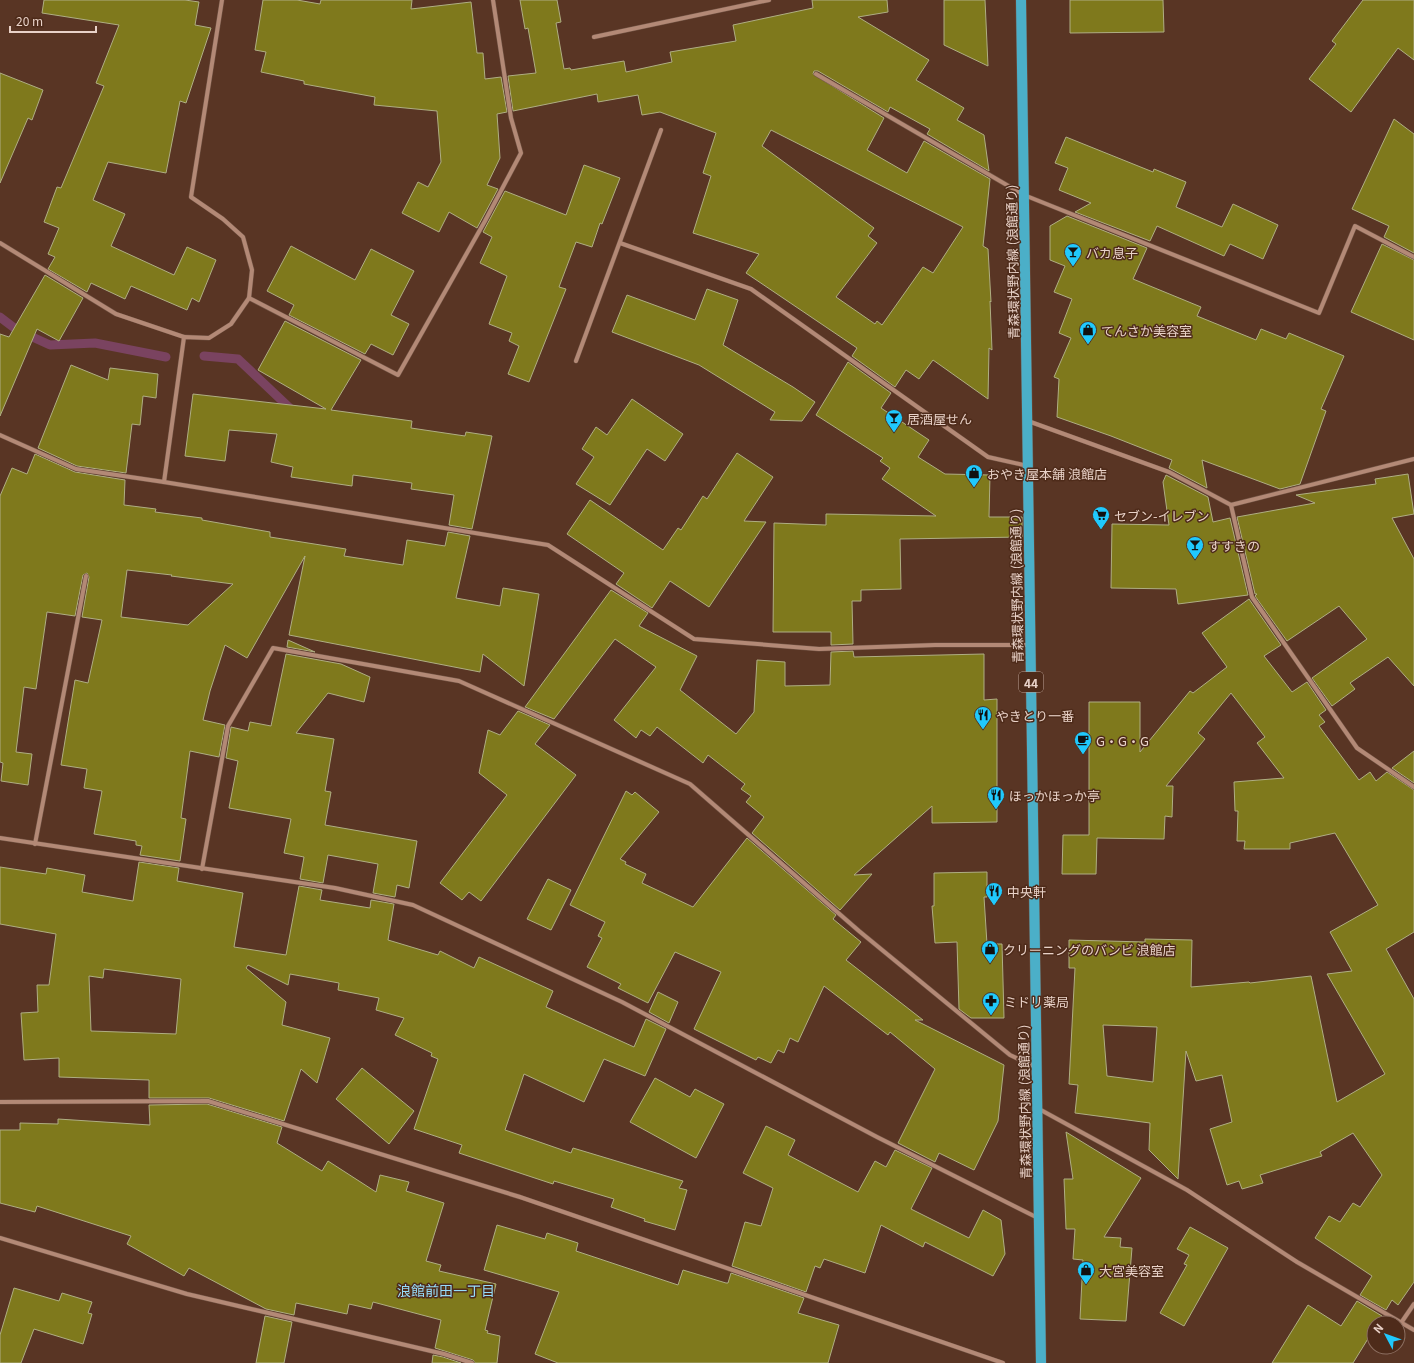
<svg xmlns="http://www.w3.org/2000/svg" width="1414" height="1363" viewBox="0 0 1414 1363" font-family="Georgia,'Noto Sans JP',serif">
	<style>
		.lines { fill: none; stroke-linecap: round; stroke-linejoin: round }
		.stream { stroke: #7a4360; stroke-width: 9 }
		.building { fill: #7f791c; stroke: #afae83; fill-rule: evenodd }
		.minor-casing { stroke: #715344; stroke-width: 5 }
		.primary-casing { stroke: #715344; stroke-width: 11 }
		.minor { stroke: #b38976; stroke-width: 4 }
		.primary { stroke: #4bafc8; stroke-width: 10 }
		.labels { text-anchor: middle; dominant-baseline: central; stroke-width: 3; stroke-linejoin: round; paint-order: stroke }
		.shield { fill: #4e2b1a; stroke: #baa094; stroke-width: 1 }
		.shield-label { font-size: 12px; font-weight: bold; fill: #e9d2c8 }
		.poi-label { font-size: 13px; fill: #e9d2c8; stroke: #4e2b1a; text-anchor: start }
		.street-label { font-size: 13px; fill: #e9d2c8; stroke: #4e2b1a }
		.neighbourhood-label { font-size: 14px; fill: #97dcf9; stroke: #4e2b1a }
	</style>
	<rect width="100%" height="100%" fill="#593524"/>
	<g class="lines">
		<g class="stream">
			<path d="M0,317L17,330L50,345L95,343L166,357"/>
			<path d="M204,356L238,359L294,412"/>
		</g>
	</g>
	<g class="building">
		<path d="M44,0H185L199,2L195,25L211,28L186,103L180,101L166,173L108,162L93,200L125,214L111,246L174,275L187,247L216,260L199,302L192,298L187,310L131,286L125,299L91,283L87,292L48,269L55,257L48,254L59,228L44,222L57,187L61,188L104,86L96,83L119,25L42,13Z"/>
		<path d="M263,0H297L320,4L321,0H412L411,9L471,2L477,53H483L485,79L501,77L507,112L497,114L500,158L487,185L498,189L477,228L449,212L439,232L402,213L418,182L428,187L441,162L437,111L374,105L375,97L304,84V81L261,72L266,52L255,50Z"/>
		<path d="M520,0H557L561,22L556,23L564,69L570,68L571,70L624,61L626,72L672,62L670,52L736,41L733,25L813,8L812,0H887L888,12L858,17L929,60L916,80L964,108L957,120L984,135L989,171L927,134L930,129L890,107L888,112L818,71H814L813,74L884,118L867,150L907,173L924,141L990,179L983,246L988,249L991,302L990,301L992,350L989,348L988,399L933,360L919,379L906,370L895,387L852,356L857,348L746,273L759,254L693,233L711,176L703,173L716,133L660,112L642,115L638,95L598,102L597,94L513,111L508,76L536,73L528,28L525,29ZM771,130L963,227L933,273L923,267L882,325L877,321L875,324L836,297L877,243L868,236L874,228L762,146Z"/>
		<path d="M944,0H985L988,66L944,45Z"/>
		<path d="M1070,0H1163L1164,32L1070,33Z"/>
		<path d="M1363,0H1414V60L1398,48L1351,112L1309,79L1336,44L1332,41Z"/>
		<path d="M0,73L43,90L32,120L28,118L0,183Z"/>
		<path d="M1394,119L1414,134V253L1384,237L1389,226L1352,209Z"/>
		<path d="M1066,137L1153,172L1154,169L1186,182L1176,207L1222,227L1233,204L1278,225L1263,259L1230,244L1224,256L1157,226L1150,241L1075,212L1091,203L1059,190L1068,168L1055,163Z"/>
		<path d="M584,165L620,178L602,224L600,223L592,247L576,242L559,287L566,289L529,382L508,374L519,346L509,341L512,333L489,324L507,276L480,263L492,237L483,232L505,191L566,215Z"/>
		<path d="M1067,216L1147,248L1133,279L1201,307L1197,316L1256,340L1261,329L1286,339L1289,333L1344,356L1321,409L1326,411L1300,484L1280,489L1202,460L1207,488L1169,468L1172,460L1111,436L1057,417L1059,379L1054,377L1071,338L1059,333L1072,299L1054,292L1065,266L1050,260V226Z"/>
		<path d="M1382,244L1414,260V340L1351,312Z"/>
		<path d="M291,246L355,280L371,249L414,271L391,315L409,324L393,355L371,344L365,354L289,315L294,305L267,291Z"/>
		<path d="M45,275L83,298L59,341L37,329L0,416V334L9,337Z"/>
		<path d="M707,289L738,300L723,345L793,387L815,402L802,421L770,420L775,412L699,365L612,332L627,295L695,320Z"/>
		<path d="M285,321L361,360L331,410L412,421L411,428L465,436L466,432L492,436L472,529L449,525L454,495L411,489L412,483L353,475L352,486L291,477L293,467L271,462L277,434L229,430L225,461L185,456L193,394L326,409L258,370Z"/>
		<path d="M848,362L891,393L881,408L929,440L918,457L945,474L990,475L989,517H1022V537L900,539L901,589L861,590V601H852L853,644L831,645V632H773L774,523L826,525V514L936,516L882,479L890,468L880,461L883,458L816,415Z"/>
		<path d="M71,365L108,380L110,368L158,374L156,398L143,396L140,425L132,424L126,473L77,466L38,448Z"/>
		<path d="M632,399L683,434L665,461L647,449L610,505L576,484L594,457L582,449L596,427L607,435Z"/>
		<path d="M737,453L773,477L744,521L766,522L709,607L670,581L652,608L616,584L624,573L567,534L590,500L663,550L678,528L681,530L703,496L707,499Z"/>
		<path d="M35,454L75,472L125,480L124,505L156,509L155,512L202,518V520L270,532V537L346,549L344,556L403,565L407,540L445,546L448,532L470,536L456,598L500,606L503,588L539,594L524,686L483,654L480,672L289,635L305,556L247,658L225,645L210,691L203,720L225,725L219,757L190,751L181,818L186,819L180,861L140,855L142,846L136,845V841L94,834L102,791L84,788L87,769L61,765L75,680L88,683L102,620L82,617L89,577L87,573L83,575L75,616L47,612L36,689L24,687L16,752L32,754L28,785L1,781L3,763L0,762V496L12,468L27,474ZM127,570L172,575L171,576L233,584L188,625L121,617Z"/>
		<path d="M1408,474L1414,514L1392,518L1414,559V686L1388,657L1350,683L1355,689L1332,706L1312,678L1367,639L1339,606L1287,641L1255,596L1257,594H1255L1237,517L1315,503L1296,495L1376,484L1375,479Z"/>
		<path d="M1166,475L1208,497L1213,522L1230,518L1248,595L1178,604L1176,589L1111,588L1112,524L1169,525L1163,482Z"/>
		<path d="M611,590L648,613L639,626L697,656L680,690L736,734L754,712L757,660L785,662V686L830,685L831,652L853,651L854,657L984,654V700L997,699V822L932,823V806L854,875L872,874L840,910L752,833L764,817L746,802L751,796L741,789L745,784L708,755L703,763L657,727L650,736L641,730L636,738L614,720L656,667L615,639L554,719L525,707Z"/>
		<path d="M1249,599L1281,645L1264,656L1292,692L1307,682L1326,710L1319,715L1325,722L1319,726L1359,780L1370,772L1376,781L1387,772L1414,790V932L1386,949L1414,999V1282L1398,1305L1392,1300L1386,1310L1360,1295L1372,1276L1315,1238L1329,1216L1340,1222L1353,1203L1360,1207L1382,1175L1353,1133L1320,1152L1322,1156L1260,1175L1263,1183L1242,1189L1239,1181L1227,1185L1210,1129L1232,1122L1222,1075L1196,1081L1186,1051L1178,1179L1149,1150L1150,1123L1075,1113L1078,1085L1069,1084L1075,968H1069V940L1145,942V939L1192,940L1191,987L1249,982L1250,983L1311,976L1337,1102L1385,1074L1327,974L1352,971L1330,932L1378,905L1335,833L1290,843V849H1244L1245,841H1237L1238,811H1235L1234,782L1284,778L1257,743L1265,737L1231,693L1198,733L1205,739L1166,786H1173L1172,817L1165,816L1164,839L1097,838L1096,874H1062L1063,835H1089V702H1140V752L1190,691L1193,693L1227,667L1202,633ZM1103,1025L1157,1027L1153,1082L1107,1076Z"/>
		<path d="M288,640L315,652L287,647Z"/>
		<path d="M286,654L341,664L370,677L364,702L328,693L296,733L334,739L325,791L331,792L325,825L417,841L409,888L397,885L395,897L373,893L378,864L328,855L323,883L300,879L304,857L284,853L291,819L229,808L238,761L226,758L231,727L248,731L250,722L271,726Z"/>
		<path d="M518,711L550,725L535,744L576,775L481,901L469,892L462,900L440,883L507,795L479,773L488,730L500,735Z"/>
		<path d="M1414,751V783L1392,768Z"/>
		<path d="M626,791L632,795L635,792L659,812L620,859L626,862L625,864L646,874L642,883L693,907L747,838L836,915L833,919L861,942L846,960L923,1020H915L1004,1065L998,1121L974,1170L939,1153L935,1162L898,1143L935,1069L890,1032L888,1035L824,986L798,1042L790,1038L784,1053L778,1050L771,1063L758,1057L756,1060L694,1029L721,972L675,952L648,1003L618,988L621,984L587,967L602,938L598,936L605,922L570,905Z"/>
		<path d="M139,862L179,868L177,881L243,893L234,947L286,955L299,886L322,890L320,900L370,908L371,900L394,904L388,940L438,955L440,951L474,968L479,957L553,991L546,1007L634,1047L646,1019L666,1029L645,1076L604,1059L584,1102L524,1074L505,1130L571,1153L573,1148L683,1181L679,1188L687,1190L675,1230L644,1221L645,1219L611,1207L614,1199L554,1181L553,1184L459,1153L462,1145L414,1129L438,1059L431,1056L432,1053L395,1035L404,1018L376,1010L379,998L338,990L339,983L290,974L288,985L248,965L246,968L286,1002L282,1025L330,1038L317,1083L301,1069L284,1121L209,1098H149V1080L59,1077V1058L24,1060L21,1013L38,1012L37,985H49L56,934L0,924V867L46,874L47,868L85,875L82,892L133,901ZM104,969L181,979L176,1034L91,1031L89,976L103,978Z"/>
		<path d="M987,872V897H984L987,944H1002L1004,1018H971L959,1009L957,942L935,943L932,906H934V873Z"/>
		<path d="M548,879L571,890L551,930L527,919Z"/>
		<path d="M658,992L678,1002L669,1023L649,1012Z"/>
		<path d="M362,1068L414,1111L389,1144L336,1099Z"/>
		<path d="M655,1078L690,1097L695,1089L724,1104L696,1158L630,1122Z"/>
		<path d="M207,1104L282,1127L277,1143L322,1171L328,1161L376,1192L380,1175L409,1182L406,1191L444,1203L426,1261L441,1265L439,1271L496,1284L485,1330L488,1331L487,1333L500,1336L497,1363H475L473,1360L435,1348L441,1320L373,1302L371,1309L349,1304L347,1314L296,1303L294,1315L266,1309L189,1268L184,1276L127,1244L131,1236L37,1206L35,1212L0,1203V1130H20V1123L58,1124V1119L150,1125L149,1105Z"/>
		<path d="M766,1126L795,1140L788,1155L858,1192L875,1161L886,1167L895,1150L932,1168L911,1209L969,1238L983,1210L1001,1220L1005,1254L993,1276L925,1242L923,1247L881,1225L865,1273L824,1259L820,1268L815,1266L806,1292L732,1266L745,1222L761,1226L773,1188L743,1173Z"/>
		<path d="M1066,1132L1141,1178L1104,1237L1121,1238L1120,1247L1132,1248L1126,1321L1080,1319L1083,1260L1073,1259L1075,1229H1066L1064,1179H1073Z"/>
		<path d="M497,1225L545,1239L547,1233L578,1243L576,1251L678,1285L683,1270L726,1283H728L731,1273L804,1298L798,1313L839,1325L828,1363H558L535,1354L559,1292L484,1270Z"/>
		<path d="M1190,1227L1228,1248L1184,1326L1160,1313L1187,1265L1184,1264L1189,1255L1177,1249Z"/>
		<path d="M14,1288L59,1301L62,1293L92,1302L88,1313L92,1314L83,1344L34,1329L21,1363H0V1335Z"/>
		<path d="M1357,1301L1382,1316L1378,1323H1374V1329L1353,1363H1272L1308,1305L1341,1326Z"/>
		<path d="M265,1316L292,1322L284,1363H256Z"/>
		<path d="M433,1355L443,1357L461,1363H432Z"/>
	</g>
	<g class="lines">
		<defs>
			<g id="minor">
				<path d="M594,37L769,0"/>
				<path d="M816,74L1024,195L1319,313L1355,226L1414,257"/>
				<path d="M0,243L116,314L184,337"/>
				<path d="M620,243L751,289L988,457L1028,466"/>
				<path d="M249,298L398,375L485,221L521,153L511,118L493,0"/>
				<path d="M576,361L661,130"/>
				<path d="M1028,421L1169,472L1231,505L1414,459"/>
				<path d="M0,435L76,469L164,482L548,545L694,639L819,649L935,645H1030"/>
				<path d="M164,482L184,337L209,338L231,324L249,298L252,270L243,237L223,219L191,197L222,0"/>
				<path d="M1231,505L1252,597L1357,748L1414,787"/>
				<path d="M0,838L335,888L413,905L622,1002L877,1137L1038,1218"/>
				<path d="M35,844L86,576"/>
				<path d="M202,869L228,726L273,648L459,681L690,784L859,931L1010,1055L1036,1067"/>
				<path d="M0,1102L208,1101L520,1197L1003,1363"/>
				<path d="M1039,1109L1187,1190L1297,1262L1414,1330"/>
				<path d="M0,1238L187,1294L444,1354L472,1363"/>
				<path d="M1401,1323L1414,1304"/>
			</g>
			<path id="primary" d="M1021,0L1041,1363"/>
		</defs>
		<use href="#minor" class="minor-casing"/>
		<use href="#primary" class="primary-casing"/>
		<use href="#minor" class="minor"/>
		<use href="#primary" class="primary"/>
	</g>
	<defs>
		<symbol id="bar-pin" viewBox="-11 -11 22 30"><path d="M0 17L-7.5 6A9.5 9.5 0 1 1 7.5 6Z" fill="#20c9fd" stroke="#4e2b1a"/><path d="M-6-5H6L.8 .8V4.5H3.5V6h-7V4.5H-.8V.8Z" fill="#111"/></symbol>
		<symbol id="shop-pin" viewBox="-11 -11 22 30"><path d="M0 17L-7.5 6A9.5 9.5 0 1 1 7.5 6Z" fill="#20c9fd" stroke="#4e2b1a"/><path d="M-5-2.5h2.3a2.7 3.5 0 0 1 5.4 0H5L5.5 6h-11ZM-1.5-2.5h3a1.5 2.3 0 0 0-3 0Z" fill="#111"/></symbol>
		<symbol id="supermarket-pin" viewBox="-11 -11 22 30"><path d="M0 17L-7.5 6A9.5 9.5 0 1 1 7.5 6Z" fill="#20c9fd" stroke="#4e2b1a"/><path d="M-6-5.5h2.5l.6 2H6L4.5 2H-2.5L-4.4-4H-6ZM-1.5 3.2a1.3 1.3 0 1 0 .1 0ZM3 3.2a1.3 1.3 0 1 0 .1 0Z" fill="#111"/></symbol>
		<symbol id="restaurant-pin" viewBox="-11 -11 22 30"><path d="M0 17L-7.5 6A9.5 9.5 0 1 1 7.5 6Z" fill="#20c9fd" stroke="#4e2b1a"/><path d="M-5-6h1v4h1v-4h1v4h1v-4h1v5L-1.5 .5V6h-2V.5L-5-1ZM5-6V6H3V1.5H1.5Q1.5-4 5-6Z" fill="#111"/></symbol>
		<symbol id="cafe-pin" viewBox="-11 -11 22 30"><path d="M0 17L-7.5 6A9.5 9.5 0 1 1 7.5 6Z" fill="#20c9fd" stroke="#4e2b1a"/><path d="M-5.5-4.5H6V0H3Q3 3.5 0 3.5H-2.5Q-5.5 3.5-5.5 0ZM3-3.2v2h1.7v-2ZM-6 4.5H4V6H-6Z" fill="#111"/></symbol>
		<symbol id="pharmacy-pin" viewBox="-11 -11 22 30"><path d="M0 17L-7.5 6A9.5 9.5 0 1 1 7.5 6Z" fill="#20c9fd" stroke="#4e2b1a"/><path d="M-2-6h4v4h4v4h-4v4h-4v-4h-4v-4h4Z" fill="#111"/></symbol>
	</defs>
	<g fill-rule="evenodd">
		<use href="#bar-pin" x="1063" y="242" width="20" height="27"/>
		<use href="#shop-pin" x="1078" y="320" width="20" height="27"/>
		<use href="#bar-pin" x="884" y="408" width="20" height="27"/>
		<use href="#shop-pin" x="964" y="463" width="20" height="27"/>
		<use href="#supermarket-pin" x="1091" y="505" width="20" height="27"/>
		<use href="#bar-pin" x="1185" y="535" width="20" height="27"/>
		<use href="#restaurant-pin" x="973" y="705" width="20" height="27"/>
		<use href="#cafe-pin" x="1073" y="730" width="20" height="27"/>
		<use href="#restaurant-pin" x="986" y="785" width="20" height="27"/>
		<use href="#restaurant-pin" x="984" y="881" width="20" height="27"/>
		<use href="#shop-pin" x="980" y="939" width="20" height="27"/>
		<use href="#pharmacy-pin" x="981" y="991" width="20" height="27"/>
		<use href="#shop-pin" x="1076" y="1260" width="20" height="27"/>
	</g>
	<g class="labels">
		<rect class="shield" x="1019" y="672" width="24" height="20" rx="3"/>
		<g class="shield-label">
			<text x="1031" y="682">44</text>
		</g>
		<g class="poi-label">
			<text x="1086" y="252">バカ息子</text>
			<text x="1101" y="330">てんさか美容室</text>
			<text x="907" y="418">居酒屋せん</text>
			<text x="987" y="473">おやき屋本舗 浪館店</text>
			<text x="1114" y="515">セブン-イレブン</text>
			<text x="1208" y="545">すすきの</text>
			<text x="996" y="715">やきとり一番</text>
			<text x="1096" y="740">G・G・G</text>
			<text x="1009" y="795">ほっかほっか亭</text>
			<text x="1007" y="891">中央軒</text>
			<text x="1003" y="949">クリーニングのバンビ 浪館店</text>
			<text x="1004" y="1001">ミドリ薬局</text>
			<text x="1099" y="1270">大宮美容室</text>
		</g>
		<g class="street-label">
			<text transform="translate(1012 262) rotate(-91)">青森環状野内線 (浪館通り)</text>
			<text transform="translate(1016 586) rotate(-91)">青森環状野内線 (浪館通り)</text>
			<text transform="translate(1024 1102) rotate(-91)">青森環状野内線 (浪館通り)</text>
		</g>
		<g class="neighbourhood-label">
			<text x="446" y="1290">浪館前田一丁目</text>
		</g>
	</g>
	<g transform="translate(1386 1335) rotate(311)"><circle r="19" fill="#4e2b1a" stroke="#8c6e60"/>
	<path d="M0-3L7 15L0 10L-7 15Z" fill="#20c9fd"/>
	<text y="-6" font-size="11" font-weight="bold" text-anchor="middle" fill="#e9d2c8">N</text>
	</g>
	<path d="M10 26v6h86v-6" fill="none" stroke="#e9d2c8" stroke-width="2"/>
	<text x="16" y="26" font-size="12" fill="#e9d2c8" stroke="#4e2b1a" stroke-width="3" paint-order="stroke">20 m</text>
</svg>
